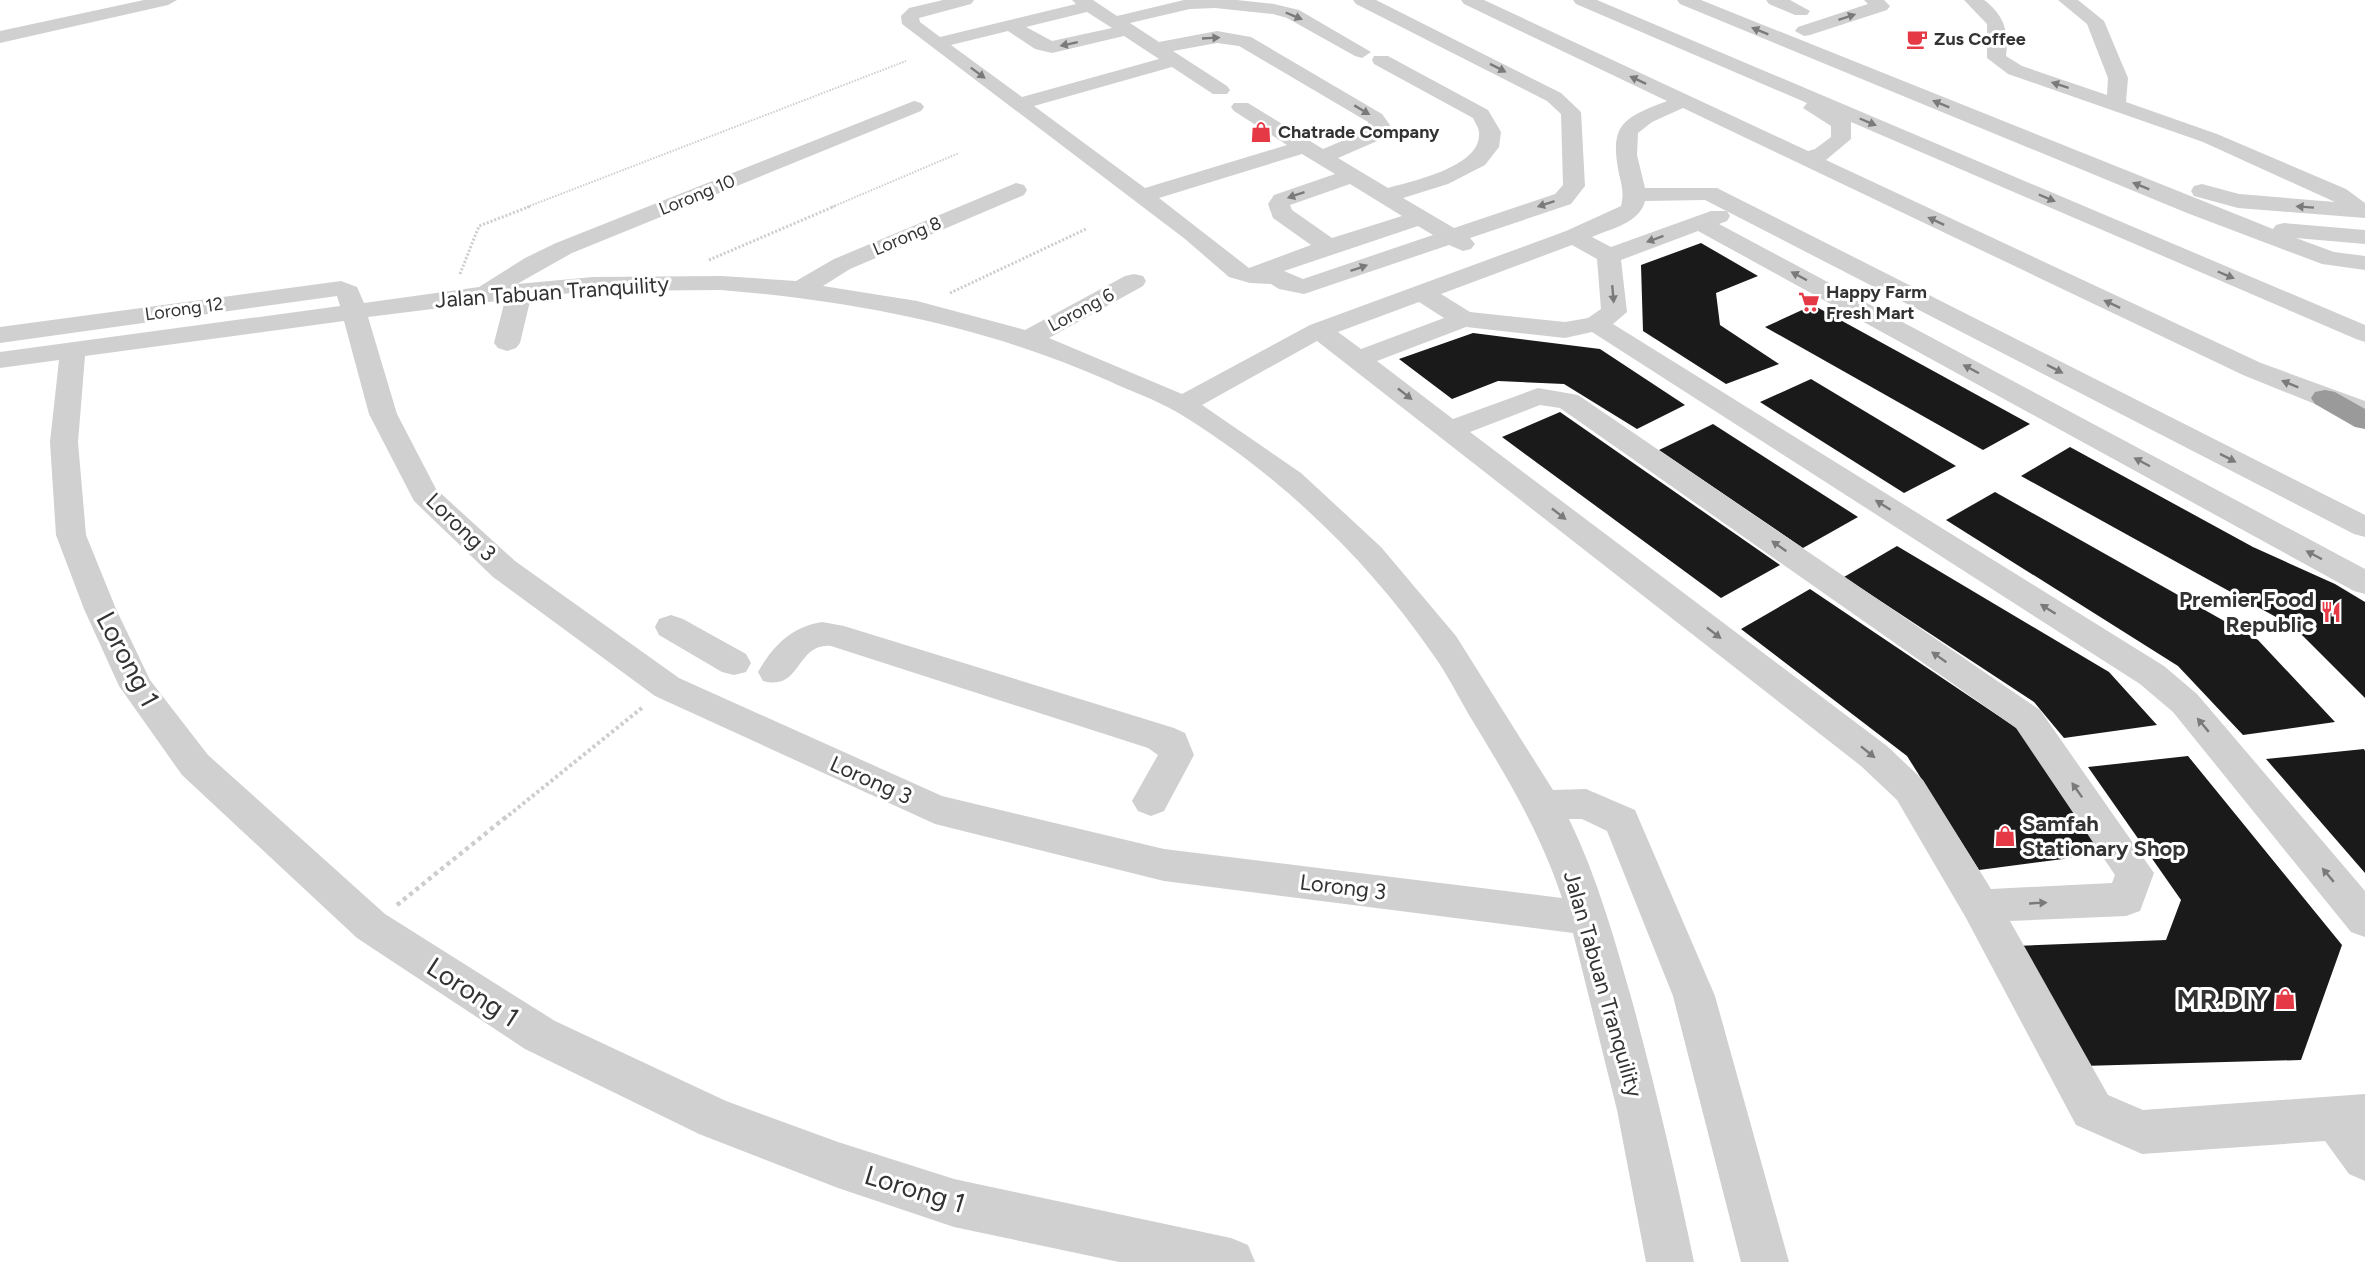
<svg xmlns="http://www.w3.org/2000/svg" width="2365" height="1262" viewBox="0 0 2365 1262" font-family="Figtree,sans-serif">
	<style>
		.building { fill: #1a1a1a }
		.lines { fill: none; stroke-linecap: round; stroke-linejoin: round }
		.path-far3 { stroke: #cdcdcd; stroke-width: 2; stroke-dasharray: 1.5 1.5; stroke-linecap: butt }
		.path-far2 { stroke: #cdcdcd; stroke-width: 3; stroke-dasharray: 2 2; stroke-linecap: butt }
		.path-far1 { stroke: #cdcdcd; stroke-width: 4; stroke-dasharray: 3 3; stroke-linecap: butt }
		.path { stroke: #cdcdcd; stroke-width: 4.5; stroke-dasharray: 4 4; stroke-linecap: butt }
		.minor { fill: #d0d0d0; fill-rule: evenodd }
		.highway { fill: #9a9a9a; fill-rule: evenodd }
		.oneway { fill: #7a7a7a }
		.labels { text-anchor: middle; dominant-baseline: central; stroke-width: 6; stroke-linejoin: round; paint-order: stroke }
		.far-poi-label { font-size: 18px; font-weight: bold; fill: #333; stroke: #fff; text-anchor: start }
		.far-street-label { font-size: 18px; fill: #333; stroke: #fff }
		.street-label { font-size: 22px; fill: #333; stroke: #fff }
		.poi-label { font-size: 22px; font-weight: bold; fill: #333; stroke: #fff; text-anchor: end }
		.near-street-label { font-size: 27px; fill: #333; stroke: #fff }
		.near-poi-label { font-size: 27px; font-weight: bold; fill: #333; stroke: #fff; text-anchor: end }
	</style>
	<rect width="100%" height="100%" fill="#fff"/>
	<g class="building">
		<path d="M1701,243L1758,276L1716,293L1720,325L1779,364L1726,384L1643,331L1641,265Z"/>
		<path d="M1813,305L2030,424L1983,450L1765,327Z"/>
		<path d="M1473,333L1600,349L1685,405L1637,429L1564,384L1498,381L1452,399L1399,359Z"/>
		<path d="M1811,379L1956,466L1904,493L1760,402Z"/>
		<path d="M1560,412L1780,565L1721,598L1502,437Z"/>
		<path d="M1713,424L1858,517L1803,548L1659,450Z"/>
		<path d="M2070,447L2253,547L2335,584L2365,602V698L2303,636L2285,622L2021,476Z"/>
		<path d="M1995,492L2258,640L2335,722L2243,735L2178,666L1946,520Z"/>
		<path d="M1897,546L2109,672L2157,725L2064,738L2034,702L1844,577Z"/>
		<path d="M1810,589L2018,729L2102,854L1979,870L1907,756L1741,629Z"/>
		<path d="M2364,749L2365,751V873L2266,759Z"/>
		<path d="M2188,756L2342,945L2301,1060L2082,1066L2015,946L2166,940L2181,900L2088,767Z"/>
	</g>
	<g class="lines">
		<g class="path-far3">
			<path d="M527,207L906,61"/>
			<path d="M832,207L959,153"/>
		</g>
		<g class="path-far2">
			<path d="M709,260L835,206"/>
			<path d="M460,274L479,226L531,206"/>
			<path d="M950,293L1086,229"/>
		</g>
		<path class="path-far1" d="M504,819L643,707"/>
		<path class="path" d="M397,905L506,817"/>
		<g class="minor">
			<path d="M144,0H177L168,5L0,43V31Z"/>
			<path d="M943,0H974L971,4L919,18L920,22L940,37L1076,4L1072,0H1093L1117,16L1184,0H1237L1274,4L1299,10L1371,52L1362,58L1355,56L1287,18L1273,14L1215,8L1190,9L1130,23L1159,42L1217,31L1251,37L1382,114L1390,125L1384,138L1338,158L1388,188C1413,181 1479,167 1479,135C1480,129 1475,123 1473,118L1374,64L1372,60L1374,56H1388L1488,110L1501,132L1499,147L1485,165L1448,184L1403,198L1454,228L1555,194L1563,185L1561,114L1547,101L1356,4L1353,0H1376L1561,93L1581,112L1585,186L1571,204L1470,238L1475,244L1471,249L1463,251L1449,245L1304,294L1279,289L1271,284L1250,283L1229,277L1185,239L902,24L901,16L909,8ZM1087,12L1112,28L1052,41L1026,27ZM1008,31L1035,49L1052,53L1124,36L1159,59L1022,97L951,45ZM1217,43L1239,46L1368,122V130L1323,149L1248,103H1234L1231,107L1234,111L1287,145L1145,188L1034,106L1172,67L1213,94H1227L1230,90L1227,86L1173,51ZM1302,154L1335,174L1274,195L1268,204L1273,218L1311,245L1249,268L1159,198ZM1350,184L1402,216L1332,238L1292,210L1290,205ZM1418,226L1433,235L1303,279L1284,271Z"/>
			<path d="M1461,0H1484L1808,151L1815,149L1831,137V126L1803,108L1807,103L1576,4L1573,0H1597L2365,325V342L2356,339L1851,122V139L1826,160L2261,363L2365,401V418L2315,404L2243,375L1683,108L1652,122L1638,133L1637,155L1645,188H1717L2365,515V537L2354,534L1705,200L1645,201C1640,223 1610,229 1592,237L1611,247L1711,211H1727L1730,216L1727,221L1719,224L2365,569V594L2354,591L1698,231L1621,260L1627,312L1613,324L2164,666L2197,694L2365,891V937L2351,932L2173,712L2140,684L1592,332L1565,338L1466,327L1377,361L1453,419L1538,388L1578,395L2040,710L2154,873L2140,911L2126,916L2010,921L2108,1095L2143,1110L2365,1094V1181L2349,1174L2325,1141L2142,1154L2076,1125L1966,918L1897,800L1861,766L1317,341L1202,405L1301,473L1381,547L1456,636L1553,790L1586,789L1635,810L1715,996L1789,1262H1741L1673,996L1607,831L1582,819H1569C1598,879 1615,941 1633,1004C1656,1090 1676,1175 1694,1262H1646L1617,1110L1573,933L1164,881L935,824L655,696L493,577L414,501L369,414L344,321L85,356L78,442L86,535L116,609L150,680L208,755L385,914L555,1021L726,1101L838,1142L954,1179L1231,1238L1248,1245L1255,1262H1119L954,1227L838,1188L699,1134L525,1049L357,938L182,775L119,686L84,609L56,535L50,442L59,360L0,368V352L340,306L337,296L0,343V327L341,281L357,287L364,303L479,287L525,258L556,243L914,101L921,103L924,107L921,111L572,253L517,284L593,277L721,276L796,281L834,259L1016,183L1024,185L1027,190L1024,195L850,269L823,286L917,301L1025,330L1125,276L1134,274L1143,276L1146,281L1143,286L1049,338L1182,394L1310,325L1566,231L1621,206C1624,194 1622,186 1619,174C1609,124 1623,118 1667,101L1464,4ZM1572,245L1597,259L1601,309L1588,318L1565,322L1470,312L1441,294ZM721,290C855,301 985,326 1109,381C1130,391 1154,399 1175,411C1274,470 1366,557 1432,653C1446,672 1457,694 1469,715C1505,774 1540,831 1562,898L1164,849L942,796L679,678L515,561L436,489L397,414L368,317L505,300L494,343L498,348L507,351L516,348L520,343L531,297L593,291ZM1419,302L1444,318L1361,349L1338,332ZM1540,405L1560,408L2016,728L2115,875L2112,883L1991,889L1923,780L1887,746L1470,432Z"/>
			<path d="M1677,0H1701L2273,229L2276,225L2284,223L2365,230V244L2296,238L2334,252L2365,256V270L2322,264L2187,213L1680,4Z"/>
			<path d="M1766,0H1790L1810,11L1807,15H1795L1769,4Z"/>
			<path d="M1864,0H1884L1890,6L1887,10L1810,35L1804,36L1795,31L1798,27L1868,4Z"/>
			<path d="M1964,0H1984C2004,15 2009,31 2006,56L2022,66L2107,95L2108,78L2087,24L2058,0H2078L2104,21L2128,78L2126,102L2217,134L2346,189L2365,203V218L2238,208L2194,196L2191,191L2194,186L2202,184L2239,194L2335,202L2203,142L2008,74L1987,58V24Z"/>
			<path d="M671,615L683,619L746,654L751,663L746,672L734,675L722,672L659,635L655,627L659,619Z"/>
			<path d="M822,622L844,626L1174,728L1185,733L1194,755L1164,811L1151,816L1138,811L1132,801L1158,755L1148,748L831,646C795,643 802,692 763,681L758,672C773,646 791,627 822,622Z"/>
		</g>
		<path class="highway" d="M2325,390L2335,392L2365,409V429L2355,427L2315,404L2311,398L2315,392Z"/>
	</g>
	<defs><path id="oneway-solid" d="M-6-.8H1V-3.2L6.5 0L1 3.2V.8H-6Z" transform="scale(1.5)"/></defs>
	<g class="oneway">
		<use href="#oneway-solid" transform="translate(1294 16) rotate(23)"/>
		<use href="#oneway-solid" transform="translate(1847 17) rotate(-18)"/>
		<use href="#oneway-solid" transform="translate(1760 31) rotate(-158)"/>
		<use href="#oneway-solid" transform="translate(1211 38) rotate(-3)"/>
		<use href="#oneway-solid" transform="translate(1069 44) rotate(168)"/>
		<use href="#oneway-solid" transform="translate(1498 68) rotate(27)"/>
		<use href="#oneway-solid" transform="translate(978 73) rotate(37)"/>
		<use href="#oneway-solid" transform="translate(1638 80) rotate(-155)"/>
		<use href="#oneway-solid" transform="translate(2060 85) rotate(-162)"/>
		<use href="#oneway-solid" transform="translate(1941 104) rotate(-158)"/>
		<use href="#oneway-solid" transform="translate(1362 110) rotate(31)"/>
		<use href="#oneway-solid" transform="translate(1868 122) rotate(23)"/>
		<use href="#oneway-solid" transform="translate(2141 186) rotate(-158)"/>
		<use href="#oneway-solid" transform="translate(1296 195) rotate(161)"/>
		<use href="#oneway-solid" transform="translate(2047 198) rotate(23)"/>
		<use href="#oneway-solid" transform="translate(1546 204) rotate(162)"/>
		<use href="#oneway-solid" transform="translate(2305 207) rotate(-176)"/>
		<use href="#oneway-solid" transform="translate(1936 221) rotate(-155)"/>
		<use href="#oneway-solid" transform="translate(1655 239) rotate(160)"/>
		<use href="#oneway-solid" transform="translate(1359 268) rotate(-19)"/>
		<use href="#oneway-solid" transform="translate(2226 275) rotate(23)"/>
		<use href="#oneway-solid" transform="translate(1799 276) rotate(-152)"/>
		<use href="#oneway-solid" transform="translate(1613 294) rotate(85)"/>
		<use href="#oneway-solid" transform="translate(2112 304) rotate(-155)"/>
		<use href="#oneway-solid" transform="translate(1971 369) rotate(-152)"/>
		<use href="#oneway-solid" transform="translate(2055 369) rotate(27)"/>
		<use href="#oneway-solid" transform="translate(2290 384) rotate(-158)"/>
		<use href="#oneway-solid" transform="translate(1405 394) rotate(38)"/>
		<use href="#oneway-solid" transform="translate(2228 458) rotate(27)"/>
		<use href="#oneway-solid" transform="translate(2142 462) rotate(-152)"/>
		<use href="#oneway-solid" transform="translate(1883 505) rotate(-148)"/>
		<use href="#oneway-solid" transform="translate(1559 514) rotate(38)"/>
		<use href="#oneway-solid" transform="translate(1779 546) rotate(-145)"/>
		<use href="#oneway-solid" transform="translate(2314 555) rotate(-152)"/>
		<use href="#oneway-solid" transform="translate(2048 609) rotate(-148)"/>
		<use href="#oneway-solid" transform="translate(1714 633) rotate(38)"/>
		<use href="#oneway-solid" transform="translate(1939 657) rotate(-145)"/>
		<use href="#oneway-solid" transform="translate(2203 725) rotate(-130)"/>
		<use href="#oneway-solid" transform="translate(1868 752) rotate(39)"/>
		<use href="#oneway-solid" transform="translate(2077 790) rotate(-125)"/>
		<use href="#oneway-solid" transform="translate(2328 875) rotate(-130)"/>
		<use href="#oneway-solid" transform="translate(2038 903) rotate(-3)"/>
	</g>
	<defs>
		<symbol id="cafe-bare" viewBox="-9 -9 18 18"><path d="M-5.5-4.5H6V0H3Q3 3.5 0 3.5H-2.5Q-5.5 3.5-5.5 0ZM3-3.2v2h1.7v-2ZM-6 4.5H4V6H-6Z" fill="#e63946" stroke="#fff" stroke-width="2.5" paint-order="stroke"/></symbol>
		<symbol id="shop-bare" viewBox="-9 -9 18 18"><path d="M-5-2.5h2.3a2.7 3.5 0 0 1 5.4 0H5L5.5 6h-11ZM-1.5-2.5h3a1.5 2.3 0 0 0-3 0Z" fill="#e63946" stroke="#fff" stroke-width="2.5" paint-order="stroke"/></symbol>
		<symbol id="supermarket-bare" viewBox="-9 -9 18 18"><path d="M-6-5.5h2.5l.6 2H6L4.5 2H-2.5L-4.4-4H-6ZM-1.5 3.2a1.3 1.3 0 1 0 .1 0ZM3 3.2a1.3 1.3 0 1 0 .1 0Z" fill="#e63946" stroke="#fff" stroke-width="2.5" paint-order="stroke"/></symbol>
		<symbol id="restaurant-bare" viewBox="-9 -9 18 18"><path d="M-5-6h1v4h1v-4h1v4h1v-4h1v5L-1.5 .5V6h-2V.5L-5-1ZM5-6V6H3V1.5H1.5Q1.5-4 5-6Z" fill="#e63946" stroke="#fff" stroke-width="2.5" paint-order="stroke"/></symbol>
	</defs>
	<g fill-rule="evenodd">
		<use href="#cafe-bare" x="1902" y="24" width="30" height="30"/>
		<use href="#shop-bare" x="1246" y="117" width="30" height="30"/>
		<use href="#supermarket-bare" x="1794" y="287" width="30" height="30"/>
		<use href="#restaurant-bare" x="2316" y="597" width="30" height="30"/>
		<use href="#shop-bare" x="1990" y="821" width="30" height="30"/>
		<use href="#shop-bare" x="2270" y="984" width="30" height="30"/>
	</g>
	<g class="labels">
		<g class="far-poi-label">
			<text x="1934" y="39">Zus Coffee</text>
			<text x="1278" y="132">Chatrade Company</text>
			<text x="1826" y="292">Happy Farm<tspan x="1826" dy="21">Fresh Mart</tspan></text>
		</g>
		<g class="far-street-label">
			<text transform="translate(697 195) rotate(-22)">Lorong 10</text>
			<text transform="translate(907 236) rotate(-23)">Lorong 8</text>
			<text transform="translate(184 309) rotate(-8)">Lorong 12</text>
			<text transform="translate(1081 310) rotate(-28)">Lorong 6</text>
		</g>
		<g class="street-label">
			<text transform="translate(552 292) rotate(-4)">Jalan Tabuan Tranquility</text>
			<text transform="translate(461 527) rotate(44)">Lorong 3</text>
			<text transform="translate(871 780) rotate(24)">Lorong 3</text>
			<text transform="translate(1343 887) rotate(7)">Lorong 3</text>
			<text transform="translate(1603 984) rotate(74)">Jalan Tabuan Tranquility</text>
		</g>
		<g class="poi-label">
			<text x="2314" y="599">Premier Food<tspan x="2314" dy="25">Republic</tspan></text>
			<text x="2022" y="823" text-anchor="start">Samfah<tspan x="2022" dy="25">Stationary Shop</tspan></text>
		</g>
		<g class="near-street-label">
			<text transform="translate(128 659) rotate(62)">Lorong 1</text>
			<text transform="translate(473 992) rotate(33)">Lorong 1</text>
			<text transform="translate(915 1189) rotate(17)">Lorong 1</text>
		</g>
		<g class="near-poi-label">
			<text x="2268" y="999">MR.DIY</text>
		</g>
	</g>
</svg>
